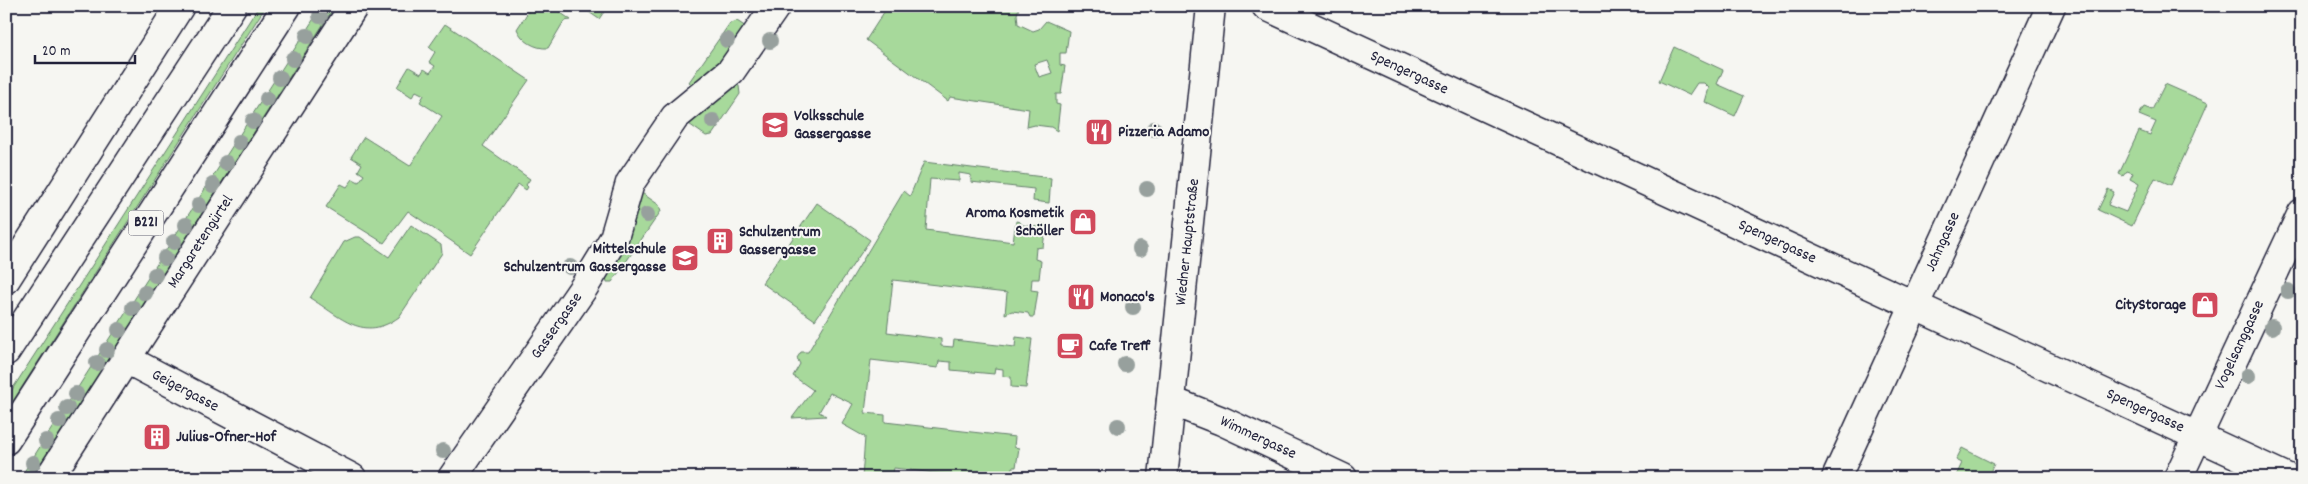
<svg xmlns="http://www.w3.org/2000/svg" width="2308" height="484" viewBox="0 0 2308 484" font-family="Dekko,sans-serif">
	<style>
		.green { fill: #a7d99b; stroke: #647e6b; fill-rule: evenodd }
		.lines { fill: none; stroke-linecap: round; stroke-linejoin: round }
		.minor-casing { stroke: #22223b; stroke-width: 31 }
		.major-casing { stroke: #22223b; stroke-width: 31 }
		.minor { stroke: #f6f6f2; stroke-width: 28 }
		.major { stroke: #f6f6f2; stroke-width: 28 }
		.tree { fill: #97a09d }
		.labels { text-anchor: middle; dominant-baseline: central; stroke-width: 4; stroke-linejoin: round; paint-order: stroke }
		.shield { fill: #f6f6f2; stroke: #626272; stroke-width: 1 }
		.shield-label { font-size: 15px; font-weight: bold; fill: #22223b }
		.street-label { font-size: 16px; fill: #22223b; stroke: #f6f6f2 }
		.poi-label { font-size: 16px; font-weight: bold; fill: #22223b; stroke: #f6f6f2; text-anchor: start }
	</style>
	<rect width="100%" height="100%" fill="#f6f6f2"/>
	<filter id="ink" filterUnits="userSpaceOnUse"><feTurbulence type="fractalNoise" baseFrequency=".02" numOctaves="2"/><feDisplacementMap in="SourceGraphic" scale="10" xChannelSelector="R" yChannelSelector="G"/><feConvolveMatrix kernelMatrix="1 2 1 2 8 2 1 2 1" color-interpolation-filters="sRGB"/></filter>
	<g filter="url(#ink)">
		<g class="green">
			<path d="M259,6H266L6,412V399Z"/>
			<path d="M322,6H335L32,478H20Z"/>
			<path d="M532,6H551L571,20L564,21L548,48C535,49 522,41 517,29Z"/>
			<path d="M580,6H608L599,19Z"/>
			<path d="M888,6H1016L1019,8L1017,14L1018,24L1033,31L1039,29L1046,21L1069,31L1066,53H1060V65L1065,66L1061,94H1056V104L1060,105L1057,131L1051,127L1035,125L1027,127L1029,109L950,97L948,101L866,40ZM1047,60L1052,73L1039,77L1034,64Z"/>
			<path d="M737,21L746,27L747,36L696,88L689,82L730,23Z"/>
			<path d="M445,24L529,80L483,146L530,179L526,185L528,187L526,190L518,184L470,254L408,211L384,243L326,207L341,184L347,187L353,179L359,182L364,175L358,171L362,164L351,157L364,137L410,166L442,116L420,102L424,95L416,91L412,97L397,87L409,67L421,74L424,69L430,73L435,66L429,62L435,52L429,47Z"/>
			<path d="M1674,47L1723,70L1717,84L1744,96L1735,116L1705,102L1709,88L1704,83H1697L1689,95L1659,81Z"/>
			<path d="M733,82L739,86L740,94L712,135L706,136L686,122Z"/>
			<path d="M2165,84L2208,103L2171,185L2155,178L2132,226L2098,210L2108,189L2114,192L2108,205L2126,212L2139,184L2130,179L2133,173L2127,171L2123,176L2119,174L2139,131L2150,135L2156,122L2139,115L2144,107L2152,110Z"/>
			<path d="M924,162L1051,178L1049,203L1033,201L1034,189L971,182V175L959,173V181L930,179L926,230L1013,242L1016,221L1020,222L1022,225L1038,227L1041,224L1046,225L1043,247L1036,248L1035,259L1041,261L1039,279H1032L1031,290L1038,291L1034,317H1030L1028,313L1012,311L1005,314L1007,293L893,280L887,332L941,339V346L953,347L954,340L1015,347L1016,337L1032,339L1026,388L1011,387V377L1003,376V369L995,368L994,374L951,370V362L939,361L938,368L871,360L865,413L885,415V422L1015,437L1014,447L1019,448L1016,467H1012L1011,477L1015,478H975L894,468L892,478H862L865,437L842,424L853,404L830,393L819,412L826,416L792,418L813,390L793,376L800,364L797,358L801,352H808L904,191L910,196Z"/>
			<path d="M639,191L659,205L661,211L612,282H607L605,271Z"/>
			<path d="M817,203L870,240L815,320L762,283Z"/>
			<path d="M411,225L441,245L442,253L399,317C363,343 341,317 310,298L344,242L355,237H360L389,257Z"/>
			<path d="M1962,448L1994,464L1987,478H1955L1962,463L1956,460Z"/>
		</g>
		<g class="lines">
			<defs>
				<g id="minor">
					<path d="M1266,6L2288,478"/>
					<path d="M6,279L180,6"/>
					<path d="M126,359L352,478"/>
					<path d="M1171,401L1222,421L1343,478"/>
					<path d="M49,478L354,6"/>
					<path d="M452,478L584,287L614,238L630,183L675,117L731,71L776,6"/>
					<path d="M1836,478L2051,6"/>
					<path d="M2178,478L2302,213"/>
				</g>
				<g id="major">
					<path d="M6,351L232,6"/>
					<path d="M6,440L287,6"/>
					<path d="M1163,478L1211,6"/>
				</g>
			</defs>
			<use href="#minor" class="minor-casing"/>
			<use href="#major" class="major-casing"/>
			<use href="#minor" class="minor"/>
			<use href="#major" class="major"/>
		</g>
		<g class="tree">
			<circle cx="320" cy="16" r="8"/>
			<circle cx="307" cy="36" r="8"/>
			<circle cx="727" cy="40" r="8"/>
			<circle cx="770" cy="41" r="8"/>
			<circle cx="293" cy="59" r="8"/>
			<circle cx="280" cy="78" r="8"/>
			<circle cx="267" cy="99" r="8"/>
			<circle cx="253" cy="121" r="8"/>
			<circle cx="713" cy="121" r="8"/>
			<circle cx="1154" cy="129" r="8"/>
			<circle cx="239" cy="142" r="8"/>
			<circle cx="226" cy="163" r="8"/>
			<circle cx="213" cy="185" r="8"/>
			<circle cx="1147" cy="189" r="8"/>
			<circle cx="199" cy="205" r="8"/>
			<circle cx="647" cy="215" r="8"/>
			<circle cx="186" cy="225" r="8"/>
			<circle cx="174" cy="242" r="8"/>
			<circle cx="1140" cy="249" r="8"/>
			<circle cx="165" cy="258" r="8"/>
			<circle cx="570" cy="267" r="8"/>
			<circle cx="155" cy="275" r="8"/>
			<circle cx="2288" cy="291" r="8"/>
			<circle cx="145" cy="293" r="8"/>
			<circle cx="1133" cy="307" r="8"/>
			<circle cx="133" cy="308" r="8"/>
			<circle cx="2272" cy="327" r="8"/>
			<circle cx="119" cy="330" r="8"/>
			<circle cx="107" cy="350" r="8"/>
			<circle cx="97" cy="363" r="8"/>
			<circle cx="1125" cy="364" r="8"/>
			<circle cx="2248" cy="376" r="8"/>
			<circle cx="76" cy="394" r="8"/>
			<circle cx="67" cy="408" r="8"/>
			<circle cx="59" cy="421" r="8"/>
			<circle cx="1118" cy="426" r="8"/>
			<circle cx="46" cy="441" r="8"/>
			<circle cx="443" cy="451" r="8"/>
			<circle cx="33" cy="463" r="8"/>
		</g>
	</g>
	<defs>
		<symbol id="school-square" viewBox="-11 -11 22 22"><rect x="-9" y="-9" width="18" height="18" rx="4" fill="#d1495b" stroke="#f6f6f2"/><path d="M0-5L7-2L0 1L-7-2ZM-4 1L0 2.5L4 1V4Q0 6-4 4Z" fill="#fff"/></symbol>
		<symbol id="restaurant-square" viewBox="-11 -11 22 22"><rect x="-9" y="-9" width="18" height="18" rx="4" fill="#d1495b" stroke="#f6f6f2"/><path d="M-5-6h1v4h1v-4h1v4h1v-4h1v5L-1.5 .5V6h-2V.5L-5-1ZM5-6V6H3V1.5H1.5Q1.5-4 5-6Z" fill="#fff"/></symbol>
		<symbol id="shop-square" viewBox="-11 -11 22 22"><rect x="-9" y="-9" width="18" height="18" rx="4" fill="#d1495b" stroke="#f6f6f2"/><path d="M-5-2.5h2.3a2.7 3.5 0 0 1 5.4 0H5L5.5 6h-11ZM-1.5-2.5h3a1.5 2.3 0 0 0-3 0Z" fill="#fff"/></symbol>
		<symbol id="building-square" viewBox="-11 -11 22 22"><rect x="-9" y="-9" width="18" height="18" rx="4" fill="#d1495b" stroke="#f6f6f2"/><path d="M-4-6H4V6H1V3H-1V6H-4ZM-2.5-4.3h1.7v1.8h-1.7ZM.8-4.3h1.7v1.8H.8ZM-2.5-1h1.7V.8h-1.7ZM.8-1h1.7V.8H.8Z" fill="#fff"/></symbol>
		<symbol id="cafe-square" viewBox="-11 -11 22 22"><rect x="-9" y="-9" width="18" height="18" rx="4" fill="#d1495b" stroke="#f6f6f2"/><path d="M-5.5-4.5H6V0H3Q3 3.5 0 3.5H-2.5Q-5.5 3.5-5.5 0ZM3-3.2v2h1.7v-2ZM-6 4.5H4V6H-6Z" fill="#fff"/></symbol>
	</defs>
	<g fill-rule="evenodd">
		<use href="#school-square" x="759" y="109" width="32" height="32"/>
		<use href="#restaurant-square" x="1083" y="116" width="32" height="32"/>
		<use href="#shop-square" x="1067" y="206" width="32" height="32"/>
		<use href="#building-square" x="704" y="225" width="32" height="32"/>
		<use href="#school-square" x="669" y="242" width="32" height="32"/>
		<use href="#restaurant-square" x="1065" y="281" width="32" height="32"/>
		<use href="#shop-square" x="2189" y="289" width="32" height="32"/>
		<use href="#cafe-square" x="1054" y="330" width="32" height="32"/>
		<use href="#building-square" x="141" y="421" width="32" height="32"/>
	</g>
	<g class="labels">
		<rect class="shield" x="128.5" y="210.5" width="35" height="25" rx="4"/>
		<g class="shield-label">
			<text x="146" y="223">B221</text>
		</g>
		<g class="street-label">
			<text transform="translate(1409 73) rotate(25)">Spengergasse</text>
			<text transform="translate(201 242) rotate(-57)">Margaretengürtel</text>
			<text transform="translate(1188 242) rotate(-84)">Wiedner Hauptstraße</text>
			<text transform="translate(1777 242) rotate(25)">Spengergasse</text>
			<text transform="translate(1943 242) rotate(-66)">Jahngasse</text>
			<text transform="translate(557 326) rotate(-55)">Gassergasse</text>
			<text transform="translate(2240 345) rotate(-65)">Vogelsanggasse</text>
			<text transform="translate(185 391) rotate(28)">Geigergasse</text>
			<text transform="translate(2145 411) rotate(25)">Spengergasse</text>
			<text transform="translate(1258 438) rotate(25)">Wimmergasse</text>
		</g>
		<g class="poi-label">
			<text x="794" y="116">Volksschule<tspan x="794" dy="18">Gassergasse</tspan></text>
			<text x="1118" y="132">Pizzeria Adamo</text>
			<text x="1064" y="213" text-anchor="end">Aroma Kosmetik<tspan x="1064" dy="18">Schöller</tspan></text>
			<text x="739" y="232">Schulzentrum<tspan x="739" dy="18">Gassergasse</tspan></text>
			<text x="666" y="249" text-anchor="end">Mittelschule<tspan x="666" dy="18">Schulzentrum Gassergasse</tspan></text>
			<text x="1100" y="297">Monaco's</text>
			<text x="2186" y="305" text-anchor="end">CityStorage</text>
			<text x="1089" y="346">Cafe Treff</text>
			<text x="176" y="437">Julius-Ofner-Hof</text>
		</g>
	</g>
	<rect width="2308" height="484" fill="none" stroke="#f6f6f2" stroke-width="25"/>
	<rect x="12" y="12" width="2283" height="459" fill="none" stroke="#22223b" stroke-width="2" filter="url(#ink)"/>
	<path d="M35 55v8h100v-8" fill="none" stroke="#22223b" stroke-width="2.5"/>
	<text x="42" y="55" font-size="15" fill="#22223b" stroke="#f6f6f2" stroke-width="4" paint-order="stroke">20 m</text>
</svg>
